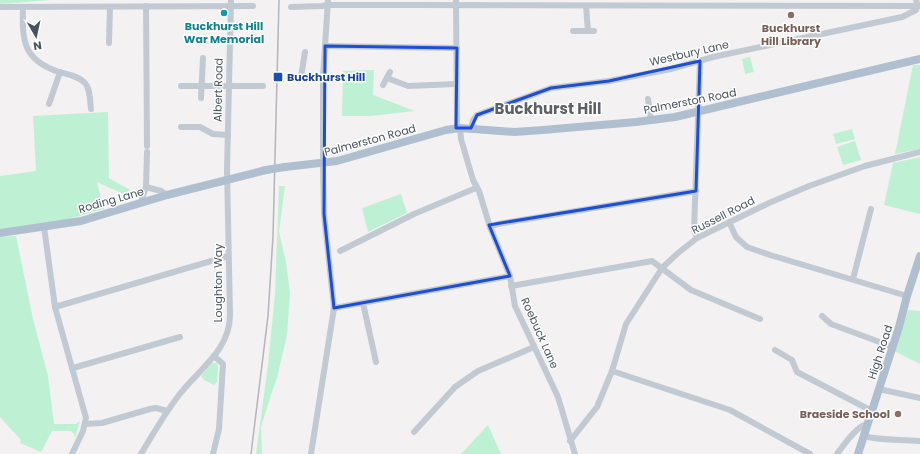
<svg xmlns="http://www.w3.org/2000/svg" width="920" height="454" viewBox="0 0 920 454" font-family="Poppins,sans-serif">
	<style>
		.green { fill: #bef1d4 }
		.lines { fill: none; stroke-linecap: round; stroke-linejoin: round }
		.minor { stroke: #c1cad3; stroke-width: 6 }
		.major { stroke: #b0bfd0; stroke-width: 8 }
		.rail { stroke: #b2b5bb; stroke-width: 1.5 }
		.major-bridge { stroke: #b0bfd0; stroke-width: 8 }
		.marked { fill: none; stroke: #1d4ed8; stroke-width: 3; stroke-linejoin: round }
		.culture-dot { fill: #0f9aa8; stroke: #fff; stroke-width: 1.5 }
		.education-dot { fill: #8d6e63; stroke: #fff; stroke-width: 1.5 }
		.transit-dot { fill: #1a4fb4; stroke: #fff; stroke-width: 1.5 }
		.labels { text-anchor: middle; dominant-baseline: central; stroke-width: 3; stroke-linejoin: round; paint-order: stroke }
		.culture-label { font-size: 11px; font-weight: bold; fill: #0d838f; stroke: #fff }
		.education-label { font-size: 11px; font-weight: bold; fill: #785e54; stroke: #fff }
		.street-label { font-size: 11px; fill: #48535f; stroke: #fff }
		.transit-label { font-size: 11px; font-weight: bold; fill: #164399; stroke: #fff; text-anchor: start }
		.district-label { font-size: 15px; font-weight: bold; fill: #5d6066; stroke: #fff }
	</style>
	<rect width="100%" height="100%" fill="#f3f1f1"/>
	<g class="green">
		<path d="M0,0H51L0,4Z"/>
		<path d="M750,57L754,72L745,74L742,59Z"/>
		<path d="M913,65H920V149L895,154Z"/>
		<path d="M374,70L373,95L415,111L371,116H342L343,71Z"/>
		<path d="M108,112L109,178L130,190V197L97,182L104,209L62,221L0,230V176L36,171L33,116Z"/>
		<path d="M852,129L855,139L836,144L833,134Z"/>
		<path d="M855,141L861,160L843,165L837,147Z"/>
		<path d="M920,157V214L884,205L893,163Z"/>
		<path d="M279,186H285L279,232L286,262L290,293L287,335L277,378L271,395L261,427L262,454H256L268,365L275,294Z"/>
		<path d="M401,194L407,213L368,232L362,208Z"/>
		<path d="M16,236L33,319L48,376L54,424H76L80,421L75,438L74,434L71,431H52L41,452L20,443L21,440L0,417V237Z"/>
		<path d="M908,310L920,311V364L894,351Z"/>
		<path d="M212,363H217L218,366L217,382L214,385L204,380L201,376Z"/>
		<path d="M488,425L501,454H461Z"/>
	</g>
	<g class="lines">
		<g class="minor">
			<path d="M456,0L457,128"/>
			<path d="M146,6L147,146"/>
			<path d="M586,6L588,31"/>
			<path d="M0,7L253,6"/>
			<path d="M23,7C22,41 23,60 59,72C67,74 78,76 85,83C90,88 90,101 91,109"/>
			<path d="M291,7L322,6L328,5H412L920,6"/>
			<path d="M573,31H594"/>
			<path d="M109,43L110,7"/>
			<path d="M325,46L457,48"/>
			<path d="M305,52L301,77H323"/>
			<path d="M387,78L408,86L456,84"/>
			<path d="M383,85L390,72"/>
			<path d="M181,86H263"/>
			<path d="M201,98L203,58"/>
			<path d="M648,99L651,120"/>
			<path d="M49,104L60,72"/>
			<path d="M181,127H200L213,134L228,135"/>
			<path d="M460,128L461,139L473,180L479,191L490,227L510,276L515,306L558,397L575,454"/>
			<path d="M471,128L473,120L477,115L551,88L609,81L671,69L713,57L902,17L916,10L917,3L916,0"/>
			<path d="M146,187L161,191L167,195"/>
			<path d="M141,202L146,187L147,152"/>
			<path d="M729,222L736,237L747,247L770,255L907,296"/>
			<path d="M44,227L55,307L86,418L83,431L72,454"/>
			<path d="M490,227L498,224L696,191"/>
			<path d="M697,238L694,230L700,61"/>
			<path d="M340,251L414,214L476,188"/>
			<path d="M853,279L871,209"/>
			<path d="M511,286L652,261L691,290L760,319"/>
			<path d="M363,303L376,362"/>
			<path d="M55,307L228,256"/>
			<path d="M334,308L510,276"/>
			<path d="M822,316L831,324L893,347"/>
			<path d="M775,350L792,360L797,372L872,411"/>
			<path d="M73,368L180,337"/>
			<path d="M612,371L730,410L810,454"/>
			<path d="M879,389L920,398"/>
			<path d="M85,424L102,423L150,409L156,408L167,411"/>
			<path d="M414,432L455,387L478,371L534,347"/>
			<path d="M864,436C882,441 901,439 920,441"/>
			<path d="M570,441L597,407L612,371L626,324L662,268L678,253L697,238L769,203L809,186L865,166L920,152"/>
			<path d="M141,454C153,434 165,413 179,395C199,369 230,350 230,315L227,170L231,0"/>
			<path d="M213,454L219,429L223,364L214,356"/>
			<path d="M311,454L334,308L324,214L323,164V77L328,0"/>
			<path d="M837,454C843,446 858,424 868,424"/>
		</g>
		<g class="major">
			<path d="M285,167L337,161L446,130L460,128L514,132L543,130L636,122L675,117L920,59"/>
			<path d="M0,233L81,221L167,195L266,170"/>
			<path d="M858,454L899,327L907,296L920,256"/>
		</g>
		<path class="rail" d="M251,454L268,316L273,236L279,0"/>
		<path class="major-bridge" d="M266,170L285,167"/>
	</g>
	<path class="marked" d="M325,46L457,48L456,128H471L477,115L551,88L609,81L700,61L696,191L489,225L510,276L334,308L324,214Z"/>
	<circle class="culture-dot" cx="224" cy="13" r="4"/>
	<g class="education-dot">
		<circle cx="791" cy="15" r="4"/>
		<circle cx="898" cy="414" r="4"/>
	</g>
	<rect class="transit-dot" x="273" y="72" width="10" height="10" rx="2"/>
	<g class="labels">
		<g class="culture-label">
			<text x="224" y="26">Buckhurst Hill<tspan x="224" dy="13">War Memorial</tspan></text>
		</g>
		<g class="education-label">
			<text x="791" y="28">Buckhurst<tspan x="791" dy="13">Hill Library</tspan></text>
			<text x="890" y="414" text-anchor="end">Braeside School</text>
		</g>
		<g class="street-label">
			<text transform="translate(689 53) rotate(-13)">Westbury Lane</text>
			<text transform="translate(218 90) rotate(-89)">Albert Road</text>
			<text transform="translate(690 101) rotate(-11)">Palmerston Road</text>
			<text transform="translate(370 140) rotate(-15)">Palmerston Road</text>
			<text transform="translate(111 200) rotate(-16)">Roding Lane</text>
			<text transform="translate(723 215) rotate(-27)">Russell Road</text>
			<text transform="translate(218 283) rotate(-90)">Loughton Way</text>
			<text transform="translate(540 333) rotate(66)">Roebuck Lane</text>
			<text transform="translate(880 352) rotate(-72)">High Road</text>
		</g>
		<g class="transit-label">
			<text x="287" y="77">Buckhurst Hill</text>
		</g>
		<g class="district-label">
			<text x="548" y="108">Buckhurst Hill</text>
		</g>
	</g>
	<g transform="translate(36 36) rotate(171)" stroke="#ffffff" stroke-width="3" paint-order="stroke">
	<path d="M0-3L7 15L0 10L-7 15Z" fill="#48535f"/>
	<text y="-6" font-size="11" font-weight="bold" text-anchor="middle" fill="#48535f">N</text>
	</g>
</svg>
